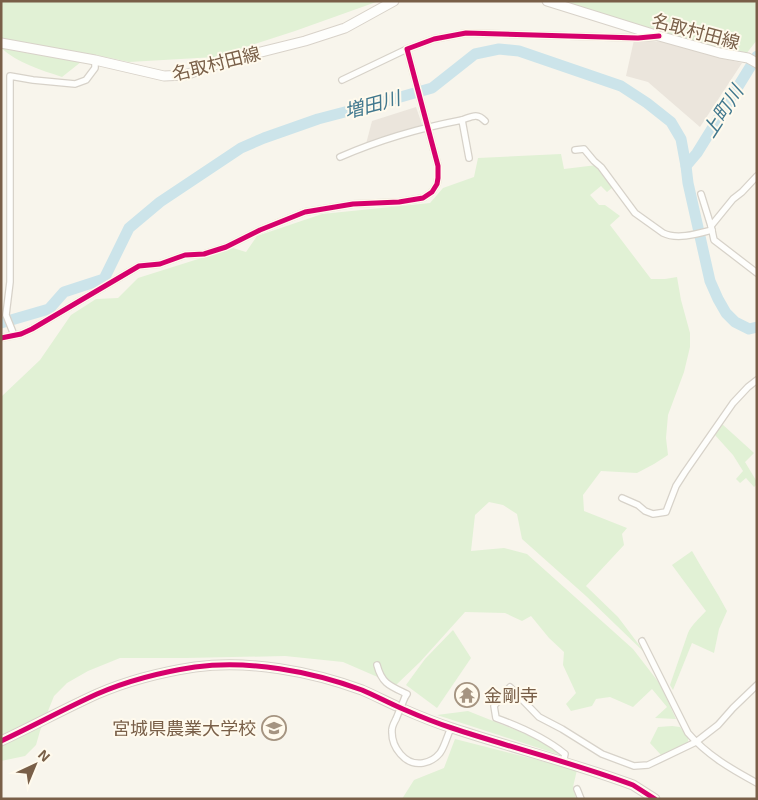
<svg xmlns="http://www.w3.org/2000/svg" width="758" height="800" viewBox="0 0 758 800" font-family="'Exo 2','Noto Sans JP',sans-serif">
	<style>
		.industrial { fill: #ebe5dc }
		.green { fill: #e1f1d5 }
		.lines { fill: none; stroke-linecap: round; stroke-linejoin: round }
		.river { stroke: #cce4ea; stroke-width: 11 }
		.street-casing { stroke: #d7d2c9; stroke-width: 8 }
		.secondary-casing { stroke: #d8d2c9; stroke-width: 11 }
		.street { stroke: #fefefc; stroke-width: 5.5 }
		.secondary { stroke: #fefefc; stroke-width: 9 }
		.street-bridge-casing { stroke: #d7d2c9; stroke-width: 8; stroke-linecap: butt }
		.street-bridge { stroke: #fefefc; stroke-width: 5.5 }
		.cycleway-casing { stroke: #fffaed; stroke-width: 8 }
		.cycleway { stroke: #d6006c; stroke-width: 5 }
		.labels { text-anchor: middle; dominant-baseline: central; stroke-width: 4; stroke-linejoin: round; paint-order: stroke }
		.street-label { font-size: 18px; fill: #795f48; stroke: #fffaed }
		.poi-label { font-size: 18px; fill: #795f48; stroke: #fffaed; text-anchor: start }
		.water-label { font-size: 19px; font-style: italic; fill: #41788e; stroke: #fffaed }
	</style>
	<rect width="100%" height="100%" fill="#f8f5ec"/>
	<g class="industrial">
		<path d="M634,40L666,42L724,59L742,63L700,127L648,82L626,76Z"/>
		<path d="M416,107L423,127L366,144L372,121Z"/>
	</g>
	<g class="green">
		<path d="M1,1H379L295,31L215,57L129,62L91,54L62,77C41,70 18,63 1,48Z"/>
		<path d="M557,1H757V40L746,54L648,31Z"/>
		<path d="M561,154L564,169L597,165L613,187L607,192L601,186L590,195L599,205H605L620,216L610,225L651,279H665L677,277L681,300L690,333V347L684,372L668,415L666,438L668,455L654,464L637,473L601,471L583,495L584,511L627,528L622,534L624,545L586,586L618,617L646,654L586,596L522,539L517,514L503,505L489,502L475,515L471,551L504,548L527,554L633,649L660,684L676,719L655,718L667,707L652,689L633,707L610,697L596,699L592,706L571,711L566,704L576,693L563,665L564,652L549,638L531,616L522,621L505,613L465,612L420,662L396,685L343,662L285,656L186,658H120L88,671L67,683L54,696L40,731L36,745L25,756L1,761V397L40,360L71,315L96,299L118,298L138,278L233,248L246,252L257,236L322,214L430,203L443,188L474,177L478,158Z"/>
		<path d="M722,424L754,453L745,462L757,482V484L754,487L746,478L740,483L736,479L743,471L733,455L715,435Z"/>
		<path d="M692,551C703,571 716,590 727,611L719,629L714,653L692,643L673,690L670,685L688,633C692,624 699,619 706,611L672,565Z"/>
		<path d="M453,630L471,658L437,708L406,685L425,659Z"/>
		<path d="M468,711L531,736L547,744L560,755L437,715Z"/>
		<path d="M672,726L680,727C682,730 686,734 688,738C691,747 668,752 661,755L650,743L658,727Z"/>
		<path d="M455,739L577,770L573,787L576,799H402L414,780L444,768Z"/>
	</g>
	<g class="lines">
		<g class="river">
			<path d="M686,166L697,153L757,56"/>
			<path d="M1,323L49,309L64,292L104,279L129,228L160,202L241,148L264,138L318,119L383,102L432,88L475,54L499,49L519,51L621,86L647,103L671,122L681,139L686,166L688,183L710,281L718,299L726,313L735,322L749,329L757,327"/>
		</g>
		<defs>
			<g id="street">
				<path d="M342,80L407,49"/>
				<path d="M462,120C471,117 477,112 485,121"/>
				<path d="M575,150L584,149L594,161L601,167L635,213L663,233C677,240 697,234 712,230"/>
				<path d="M340,157C379,140 420,128 462,120L469,158"/>
				<path d="M757,176L742,192L733,199L711,226L714,240L757,273"/>
				<path d="M701,194L711,226"/>
				<path d="M14,335L6,315L10,282V76L33,80L75,84L86,80L95,68V60"/>
				<path d="M1,338L21,334L32,329L139,266L160,264L185,255L204,254L226,247L260,230L305,212L353,204L399,202L423,198L432,192L437,184L438,178V166L407,49L434,39L466,33L638,38L656,37"/>
				<path d="M622,498L638,505L645,511L653,514L666,512L676,486L685,472L733,403L748,387L757,380"/>
				<path d="M642,641L688,733C707,755 731,769 757,783"/>
				<path d="M377,665C382,684 390,686 407,694L405,697"/>
				<path d="M396,719C394,723 392,726 392,730C391,747 405,766 423,763C429,762 436,758 440,753C445,746 447,736 451,728"/>
				<path d="M563,763L565,754C544,737 521,727 496,718L494,706L510,687L539,717L562,729L602,754L634,766L648,765L696,742L718,725L733,708L757,685"/>
				<path d="M577,789L581,799"/>
			</g>
			<g id="secondary">
				<path d="M547,1L659,36L720,53L748,58L757,63"/>
				<path d="M1,43L95,60L164,76L185,75L229,60L305,41L345,28L394,1"/>
				<path d="M1,741C33,726 64,709 97,694C127,681 162,672 195,667C250,660 310,671 362,690C376,696 389,703 403,709C419,716 436,723 452,728C512,748 574,763 633,785L655,799"/>
			</g>
		</defs>
		<use href="#street" class="street-casing"/>
		<use href="#secondary" class="secondary-casing"/>
		<use href="#street" class="street"/>
		<use href="#secondary" class="secondary"/>
		<defs>
			<path id="street-bridge" d="M396,719L405,697"/>
		</defs>
		<use href="#street-bridge" class="street-bridge-casing"/>
		<use href="#street-bridge" class="street-bridge"/>
		<defs>
			<g id="cycleway">
				<path d="M1,338L21,334L32,329L139,266L160,264L185,255L204,254L226,247L260,230L305,212L353,204L399,202L423,198L432,192L437,184L438,178V166L407,49L434,39L466,33L638,38L659,36"/>
				<path d="M1,741C33,726 64,709 97,694C127,681 162,672 195,667C250,660 310,671 362,690C376,696 389,703 403,709C419,716 436,723 452,728C512,748 574,763 633,785L655,799"/>
			</g>
		</defs>
		<use href="#cycleway" class="cycleway-casing"/>
		<use href="#cycleway" class="cycleway"/>
	</g>
	<defs>
		<symbol id="temple-ring" viewBox="-11 -11 22 22"><circle r="9.5" fill="#fffaed" stroke="#a59481" stroke-width="1.5"/><path d="M0-6L5-2H3V0L6.5 2.5H4V6H1.5V3h-3V6H-4V2.5H-6.5L-3 0V-2H-5Z" fill="#a59481"/></symbol>
		<symbol id="university-ring" viewBox="-11 -11 22 22"><circle r="9.5" fill="#fffaed" stroke="#a59481" stroke-width="1.5"/><path d="M0-5L7-2L0 1L-7-2ZM-4 1L0 2.5L4 1V4Q0 6-4 4Z" fill="#a59481"/></symbol>
	</defs>
	<g fill-rule="evenodd">
		<use href="#temple-ring" x="453" y="681" width="28" height="28"/>
		<use href="#university-ring" x="260" y="714" width="28" height="28"/>
	</g>
	<g class="labels">
		<g class="street-label">
			<text transform="translate(696 31) rotate(15)">名取村田線</text>
			<text transform="translate(216 63) rotate(-14)">名取村田線</text>
		</g>
		<g class="poi-label">
			<text x="484" y="695">金剛寺</text>
			<text x="256" y="728" text-anchor="end">宮城県農業大学校</text>
		</g>
		<g class="water-label">
			<text transform="translate(372 104) rotate(-15)">増田川</text>
			<text transform="translate(722 111) rotate(-57)">上町川</text>
		</g>
	</g>
	<rect width="758" height="800" fill="none" stroke="#795f48" stroke-width="5"/>
	<g transform="translate(35 765) rotate(44)" stroke="#fffaed" stroke-width="4" paint-order="stroke">
	<path d="M0-4L9 19L0 12L-9 19Z" fill="#795f48"/>
	<text y="-8" font-size="14" font-weight="bold" text-anchor="middle" fill="#795f48">N</text>
	</g>
</svg>
